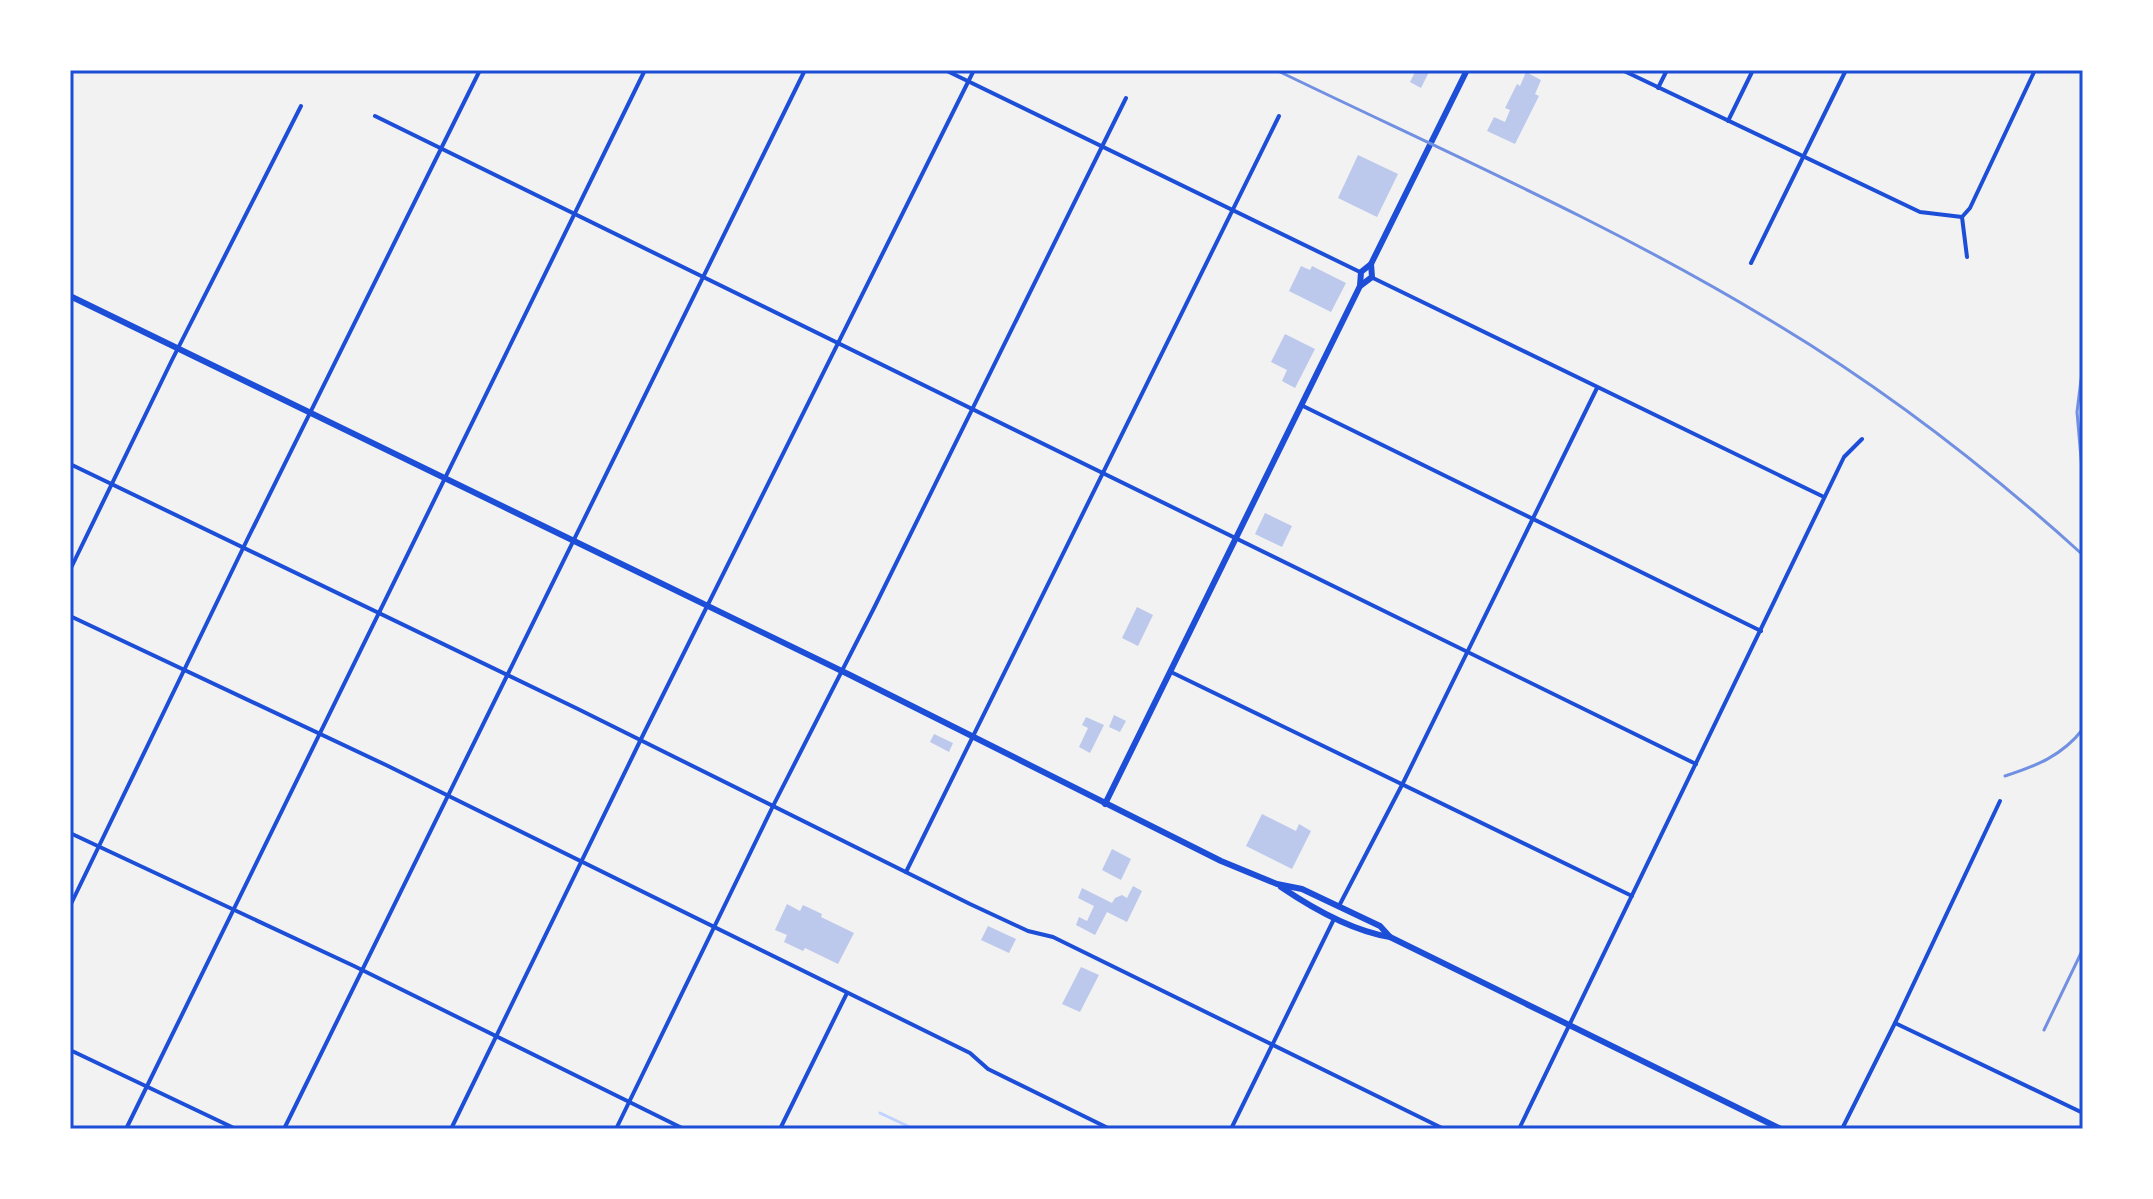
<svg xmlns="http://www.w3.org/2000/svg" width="2153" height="1199" viewBox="0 0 2153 1199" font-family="'IBM Plex Sans',sans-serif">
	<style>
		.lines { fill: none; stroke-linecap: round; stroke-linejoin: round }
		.stream { stroke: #bfd3fe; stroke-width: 3 }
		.building { fill: #bdc9ec }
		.minor { stroke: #1d4ed8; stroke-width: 4 }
		.secondary { stroke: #1d4ed8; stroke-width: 6 }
		.rail { stroke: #7290e2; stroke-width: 3 }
		.neatline { fill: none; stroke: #1d4ed8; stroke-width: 3 }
	</style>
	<rect width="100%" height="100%" fill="#f2f2f2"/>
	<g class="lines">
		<path class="stream" d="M880,1113L914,1129"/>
	</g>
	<g class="building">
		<path d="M1416,70H1430L1421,88L1410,82Z"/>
		<path d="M1526,72L1541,80L1535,94L1539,96L1515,144L1487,131L1494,117L1505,122L1510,110L1505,108L1517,84L1520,86Z"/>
		<path d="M1358,155L1398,174L1377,217L1338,198Z"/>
		<path d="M1301,266L1310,270L1312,266L1346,283L1331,312L1289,291Z"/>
		<path d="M1285,334L1315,349L1295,388L1282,381L1287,370L1271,362Z"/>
		<path d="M1265,513L1292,526L1282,547L1255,534Z"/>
		<path d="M1137,607L1153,615L1138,646L1122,638Z"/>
		<path d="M1114,715L1126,721L1120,732L1109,727Z"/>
		<path d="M1086,717L1104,725L1090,753L1079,747L1088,728L1082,725Z"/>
		<path d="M934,734L953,743L949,752L930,742Z"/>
		<path d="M1262,814L1296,831L1299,824L1311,831L1292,869L1246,846Z"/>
		<path d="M1112,849L1131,859L1121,880L1102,870Z"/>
		<path d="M1133,886L1142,891L1127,922L1107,912L1095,935L1076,925L1079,917L1087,921L1094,906L1078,898L1082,888L1112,903L1115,898L1122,895L1127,898Z"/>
		<path d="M787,904L800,911L803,905L822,914L821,917L854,933L838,964L805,948L803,951L784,942L787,935L775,930Z"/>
		<path d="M988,926L1016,939L1009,953L981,940Z"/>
		<path d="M1081,967L1099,975L1080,1012L1062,1004Z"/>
	</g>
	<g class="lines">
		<g class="minor">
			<path d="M945,70L1360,272"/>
			<path d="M1622,70L1920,212L1962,217"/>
			<path d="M1658,88L1667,70"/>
			<path d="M375,116L1696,764"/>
			<path d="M1728,121L1753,70"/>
			<path d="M1967,257L1962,217L1970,208L2035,70"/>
			<path d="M1751,263L1846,70"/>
			<path d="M1373,278L1824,497"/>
			<path d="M1303,406L1761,631"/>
			<path d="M70,464L578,709L970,904L1028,931L1053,937L1444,1129"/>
			<path d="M70,570L172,360L301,106"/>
			<path d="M70,616L386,765L970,1053L988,1069L1110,1129"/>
			<path d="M1171,672L1632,896"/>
			<path d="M70,833L354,966L684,1129"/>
			<path d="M906,872L1279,116"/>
			<path d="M70,906L247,540L480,70"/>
			<path d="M1339,906L1403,783L1597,388"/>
			<path d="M1895,1023L2083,1113"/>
			<path d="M70,1050L236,1129"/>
			<path d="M126,1129L645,70"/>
			<path d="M284,1129L805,70"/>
			<path d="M451,1129L644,733L974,70"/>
			<path d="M616,1129L773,806L874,608L1126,98"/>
			<path d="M780,1129L847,993"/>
			<path d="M1231,1129L1334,919"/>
			<path d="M1519,1129L1844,457L1862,439"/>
			<path d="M1842,1129L1895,1023L2000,801"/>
		</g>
		<g class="secondary">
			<path d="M1360,286L1361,272L1371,264"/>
			<path d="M70,296L850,675L1221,861L1277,884L1302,889L1380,926L1390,937"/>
			<path d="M1105,804L1360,286L1372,277L1371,264L1467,70"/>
			<path d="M1281,887C1312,908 1352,931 1390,937L1781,1129"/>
		</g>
		<g class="rail">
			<path d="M1276,70C1441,150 1611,224 1768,319C1881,386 1986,467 2083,555"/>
			<path d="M2083,364L2077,412L2083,481"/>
			<path d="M2005,776C2036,766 2062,756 2083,729"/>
			<path d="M2044,1030L2083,949"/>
		</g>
	</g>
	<rect width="2153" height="1199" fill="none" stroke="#ffffff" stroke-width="144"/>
	<rect x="72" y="72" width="2009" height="1055" class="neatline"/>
</svg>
